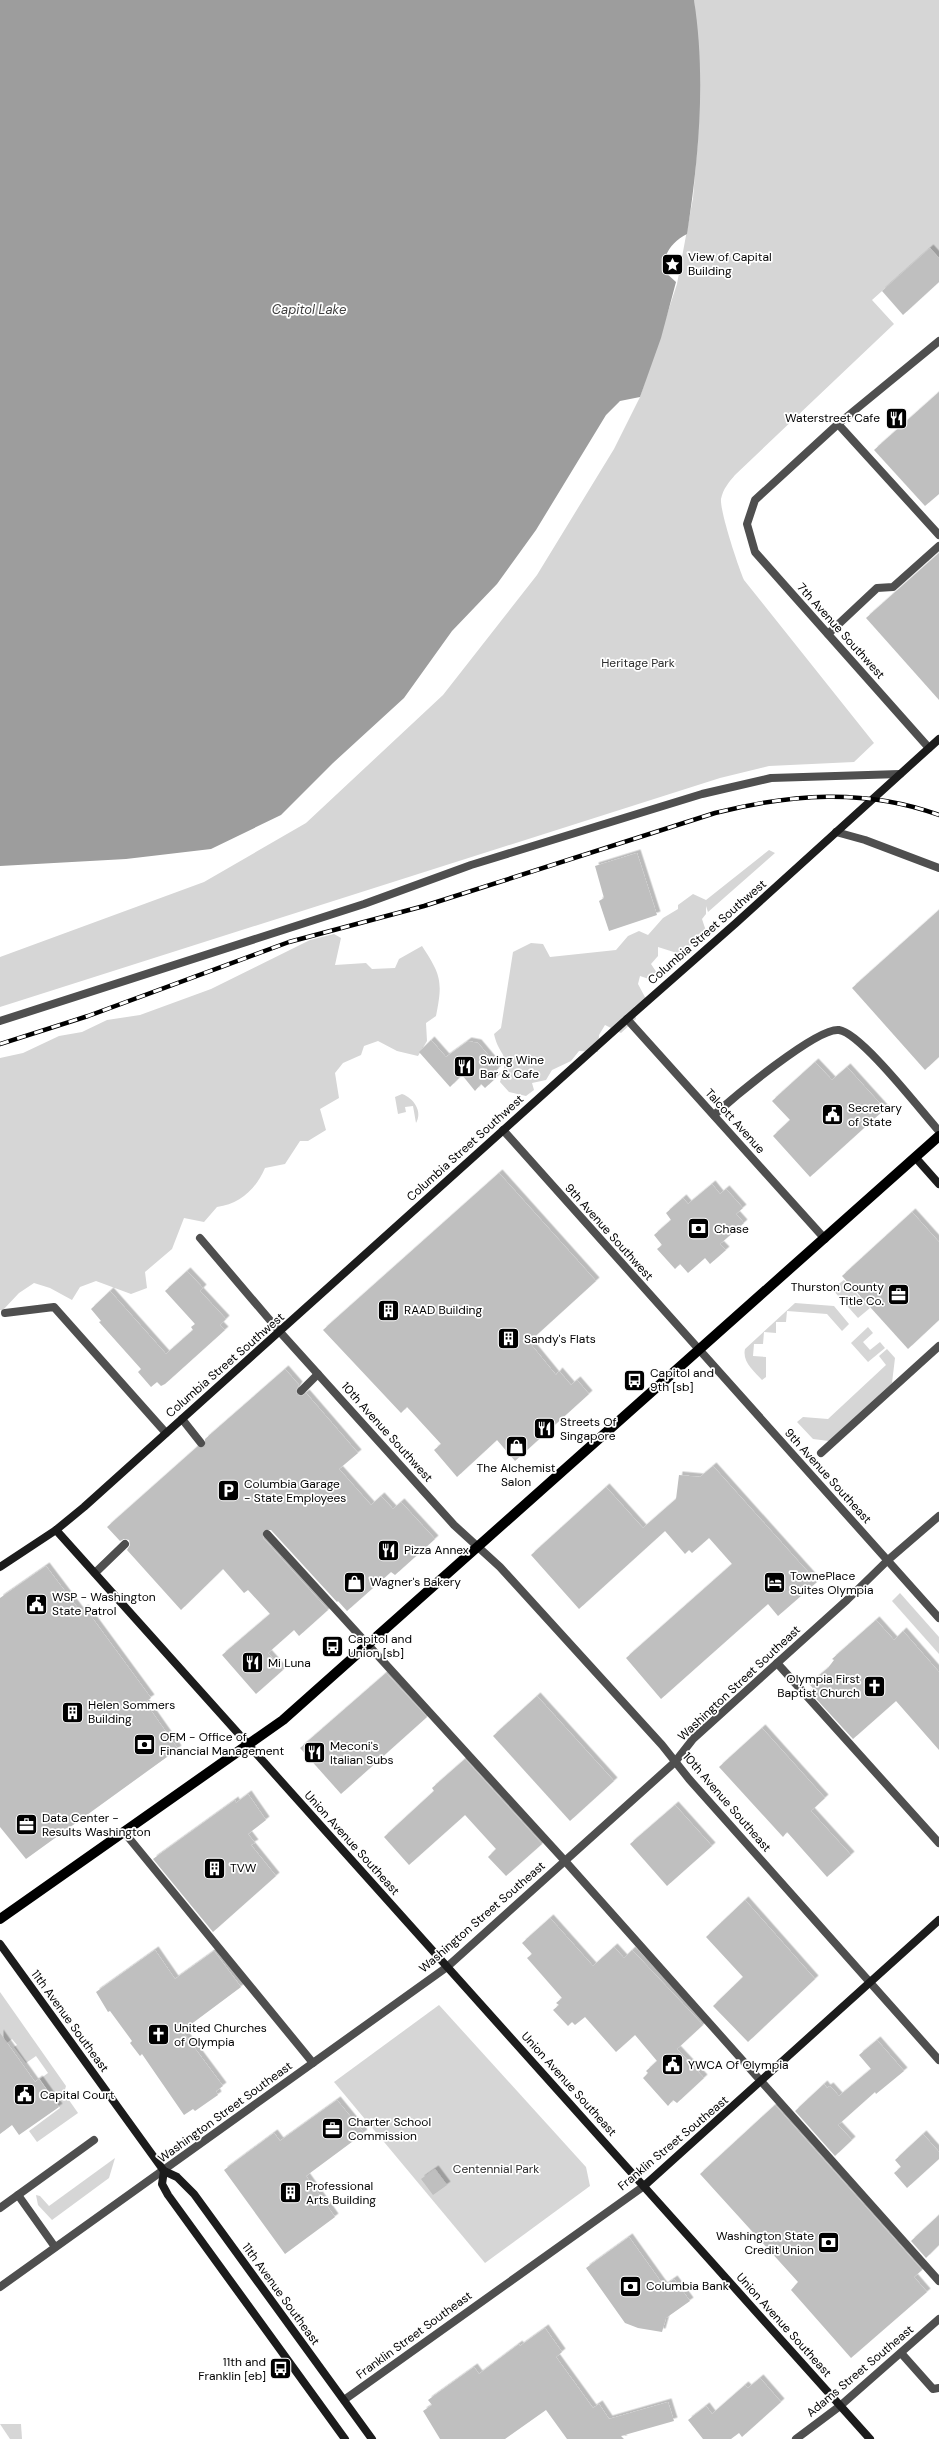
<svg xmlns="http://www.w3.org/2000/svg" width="939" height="2439" viewBox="0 0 939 2439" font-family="'DM Sans',sans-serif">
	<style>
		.green { fill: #d6d6d6 }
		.water { fill: #9d9d9d }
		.building { fill: #bfbfbf; filter: url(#shadow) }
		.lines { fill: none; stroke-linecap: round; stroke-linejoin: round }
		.lane { stroke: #4f4f4f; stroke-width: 8 }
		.street { stroke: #4f4f4f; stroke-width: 8 }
		.secondary { stroke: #1c1c1c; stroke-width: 8 }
		.primary { stroke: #000; stroke-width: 10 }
		.rail-casing { stroke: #000; stroke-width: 4.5 }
		.rail { stroke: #fff; stroke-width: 3; stroke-dasharray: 9; stroke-linecap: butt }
		.labels { text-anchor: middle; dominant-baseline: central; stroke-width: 3.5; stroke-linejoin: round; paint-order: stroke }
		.poi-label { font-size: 12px; fill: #000; stroke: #fff; text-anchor: start }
		.street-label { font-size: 12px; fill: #000; stroke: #fff }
		.park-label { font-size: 12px; fill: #2d2d2d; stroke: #fff }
		.water-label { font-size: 13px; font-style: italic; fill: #3e3e3e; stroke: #fff }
	</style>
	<defs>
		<filter id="shadow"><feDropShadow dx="3.5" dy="-3.5" stdDeviation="0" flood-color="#0004"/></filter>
	</defs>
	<rect width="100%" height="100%" fill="#fff"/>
	<g class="green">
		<path d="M694,0H939V258L930,248L872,300L894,324L735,475C729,482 723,489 721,499C720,512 738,566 744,580L874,743L854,762L769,766L720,778L0,1007V957L204,882L306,823L443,695L537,575L614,449L640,397L677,284L693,198L698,139L699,63Z"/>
		<path d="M769,850L775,853L708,912L706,906V914L702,919L706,931L699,942L686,947L680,954L658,947V956L651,964L657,973L649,979L640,976L638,984L646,999L634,1007L636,1019L621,1033L605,1025L599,1035L598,1052L579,1051L571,1061L552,1070L546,1080L532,1083L534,1090L526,1096L509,1092L500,1082C511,1050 500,1060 494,1034L501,1028L513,952L531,943L543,944L550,957L616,950L628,936L639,931L648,935L663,918L678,909V905L693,894L706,900Z"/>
		<path d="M334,934L341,938L335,965L366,963L372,969L395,968L399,959L422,946C441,975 443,981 436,1016L426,1023L427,1041L418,1056L397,1051L378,1041L364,1046L361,1055L343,1063L335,1073L339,1098L320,1109L326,1130L308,1141H300L285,1164L265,1168C256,1189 240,1204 217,1207L204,1222L184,1218L172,1249L145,1272L147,1288L131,1294L96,1281L80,1287L72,1300L50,1288L34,1283L19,1293L3,1310H0V1058L23,1053L59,1036L82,1032L107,1020L140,1015L211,989L310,940Z"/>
		<path d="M402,1094C414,1098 423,1112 416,1123L413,1106L405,1107L406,1112L398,1114L395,1097Z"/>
		<path d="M844,1280L870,1308L858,1318L832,1289Z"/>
		<path d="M795,1303L834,1306L849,1324L842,1331L827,1314L787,1311L786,1322H776V1333L764,1332L763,1344H754L753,1356L766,1357V1377L762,1380C754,1371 742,1362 745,1349Z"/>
		<path d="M868,1327L873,1333L863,1342L870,1350L880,1342L885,1348L868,1362L851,1343Z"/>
		<path d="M887,1349L895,1358L892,1383L829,1441L813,1439L797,1422L803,1417L828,1419L886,1365L879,1356Z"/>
		<path d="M900,1593L939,1637V1654L892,1601Z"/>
		<path d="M0,1992L66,2086L64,2093L78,2113L37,2142L29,2131L60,2108L40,2079L48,2073L36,2056L26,2063L14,2047L17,2045L12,2039L0,2048Z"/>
		<path d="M439,2005L586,2167L590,2186L485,2263L334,2082Z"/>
		<path d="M115,2158L109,2178L52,2220L38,2205L36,2195L40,2196L49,2206Z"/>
		<path d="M0,2424H21L22,2439H10Z"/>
	</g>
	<path class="water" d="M0,0H694C706,76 699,158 687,234C672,242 662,254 665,272L676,282L661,338L640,397L620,401L606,415L536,530L497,584L452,631L404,698L333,763L281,815L211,849L126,859L0,866Z"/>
	<g class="building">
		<path d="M930,248L939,258V282L903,315L882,291Z"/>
		<path d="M939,392V494L925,506L874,450Z"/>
		<path d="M939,553V700L866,618Z"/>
		<path d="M637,853L657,915L609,931L599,901L604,898L595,866Z"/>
		<path d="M939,910V1057L925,1070L852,988Z"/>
		<path d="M431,1040L446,1057L468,1041L478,1043L499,1068L493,1073L497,1077L485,1088L481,1084L475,1091L462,1075L450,1087L419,1052Z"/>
		<path d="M815,1062L832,1080L847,1067L885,1109L810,1177L773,1136L790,1120L772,1101Z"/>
		<path d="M499,1173L596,1281L529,1342L556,1375L559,1371L571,1385L577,1380L589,1394L515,1461L497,1440L457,1477L434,1450L441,1444L407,1407L401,1413L323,1330Z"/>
		<path d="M712,1184L720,1194L726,1189L743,1208L736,1214L744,1223L720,1244L726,1250L710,1264L705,1258L688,1273L680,1264L675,1269L657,1249L662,1245L654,1235L671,1220L666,1213L683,1198L688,1204Z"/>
		<path d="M912,1212L939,1242V1320L908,1349L842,1276Z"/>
		<path d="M187,1271L203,1288L200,1291L226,1319L220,1325L225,1330L165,1384L161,1386L157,1382L151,1387L138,1372L141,1369L99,1322L101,1321L91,1309L110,1291L166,1354L193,1330L191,1327L195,1324L165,1291Z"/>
		<path d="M285,1369L299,1385L296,1390L297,1395L302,1396L306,1393L358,1453L339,1469L371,1505L381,1496L393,1509L401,1502L435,1539L395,1575L391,1572L347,1611L338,1601L337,1602L271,1530H264L263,1538L328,1610L299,1636L294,1630L268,1653L283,1670L256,1694L222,1655L270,1614L248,1590L244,1593L223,1569L181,1610L127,1550L130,1545L129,1540L124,1539L120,1541L107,1527L197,1447H205V1439Z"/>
		<path d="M713,1466L817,1582L778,1616L768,1604L661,1699L626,1658L732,1564L709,1538L692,1553L689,1550L685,1554L665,1531L579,1609L531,1555L606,1487L643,1528L676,1499L679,1475L700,1477Z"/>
		<path d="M46,1566L80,1611L85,1608L151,1698L145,1702L178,1749L26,1859L0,1827V1598Z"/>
		<path d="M876,1620L894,1640L903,1631L939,1672V1750L896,1701L853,1739L809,1691L813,1688L809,1684L828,1668L834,1660L832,1659Z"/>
		<path d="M386,1673L427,1717L341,1794L300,1748Z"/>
		<path d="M537,1696L614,1781L570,1821L493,1736Z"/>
		<path d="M762,1728L825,1798L811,1811L851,1855L827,1877L787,1832L783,1837L719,1767Z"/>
		<path d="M465,1759L542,1844L506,1876L488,1857L496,1849L465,1815L409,1865L384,1837L434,1791L432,1788Z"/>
		<path d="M248,1794L266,1820L248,1834L255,1843L251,1845L276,1876L213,1932L153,1859L235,1800L236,1803Z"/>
		<path d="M675,1805L712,1846L667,1886L630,1844Z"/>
		<path d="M745,1900L815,1979L748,2042L713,2006L743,1977L706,1937Z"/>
		<path d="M550,1918L593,1966L614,1947L624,1958L632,1950L703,2025L677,2049L704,2078L677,2103L673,2100L668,2106L643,2078L648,2073L646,2071L657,2061L635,2035L616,2052L585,2017L575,2025L572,2022L568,2026L553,2010L559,2005L556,2003L562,1998L527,1958L532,1954L522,1943Z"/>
		<path d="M155,1950L175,1979L214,1951L241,1987L182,2031L223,2086L216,2091L218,2095L195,2111L193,2109L184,2115L142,2054L140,2056L130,2043L132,2041L110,2011L108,2012L96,1992Z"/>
		<path d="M0,2033L35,2082L39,2079L59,2107L19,2135L12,2125L0,2134Z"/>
		<path d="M877,2040L904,2071L876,2094L875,2092L838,2125L852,2140L835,2156L795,2111L824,2084L827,2088L830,2086L839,2096L871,2069L859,2055Z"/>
		<path d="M337,2100L364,2133L306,2176L335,2217L285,2254L224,2170L274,2133L280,2141Z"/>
		<path d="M775,2105L922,2270L914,2277L927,2292L851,2358L791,2290L798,2282L700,2174Z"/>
		<path d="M923,2134L939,2152V2159L907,2188L894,2173L901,2167L895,2160Z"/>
		<path d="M435,2169L447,2185L433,2195L421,2179Z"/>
		<path d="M939,2215V2245L926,2258L911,2241Z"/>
		<path d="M629,2237L664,2286L674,2279L690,2301L666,2318L662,2332L638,2328L625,2323L586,2268Z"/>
		<path d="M545,2328L562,2352L556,2357L593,2408L599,2404L609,2419L668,2402L674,2421L621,2436L624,2439H567L546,2410L505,2439H440L423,2411L432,2405L428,2400L474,2367L479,2374L519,2344L520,2346Z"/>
		<path d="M760,2378L781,2402L742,2437L739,2433L731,2439H703L688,2420L706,2406L712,2414L745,2385L748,2388Z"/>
	</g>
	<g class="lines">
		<g class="lane">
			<path d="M838,424L939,535"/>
			<path d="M828,634L877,588L893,587L939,546"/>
			<path d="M0,1021L364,904L471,865L702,794L771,778L900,774"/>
			<path d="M714,1115C733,1098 817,1027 839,1030C861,1033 921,1111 939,1131"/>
			<path d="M200,1238L280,1332"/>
			<path d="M5,1313L54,1307L166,1433"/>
			<path d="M301,1391L318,1374"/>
			<path d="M182,1419L201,1443"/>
			<path d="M821,1453L939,1346"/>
			<path d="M267,1534L565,1861L939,2281"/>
			<path d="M95,1573L125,1544"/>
			<path d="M777,1663L939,1843"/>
			<path d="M124,1832L313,2063"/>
			<path d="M18,2195L55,2247"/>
			<path d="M0,2208L94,2140"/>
			<path d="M901,2353L933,2389L939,2388"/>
		</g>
		<g class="street">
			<path d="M929,748L755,552L747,524L755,500L838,424L939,341"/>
			<path d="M836,832L865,840L939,868"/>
			<path d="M627,1019L825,1239"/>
			<path d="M503,1130L939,1618"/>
			<path d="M280,1332L454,1525L500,1567L662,1745L689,1779L939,2060"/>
			<path d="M0,2287L447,1967L675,1762L693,1739L847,1600L888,1560L939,1516"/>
			<path d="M344,2400L644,2186"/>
			<path d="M796,2439L840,2406L939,2319"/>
		</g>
		<g class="secondary">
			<path d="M915,1157L939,1184"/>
			<path d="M56,1530L870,2439"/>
			<path d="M0,1567L56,1530L84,1507L627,1019L736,923L939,739"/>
			<path d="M0,1944L164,2171L177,2177L194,2194L372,2439"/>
			<path d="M164,2171L162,2184L168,2195L345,2439"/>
			<path d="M644,2186L939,1920"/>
		</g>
		<path class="primary" d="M0,1919L283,1720L939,1136"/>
		<defs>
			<path id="rail" d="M0,1044L88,1016L289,942L424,906L715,813C790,794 865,788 939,815"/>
		</defs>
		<use href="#rail" class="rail-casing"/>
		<use href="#rail" class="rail"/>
	</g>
	<defs>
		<symbol id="sight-square" viewBox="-11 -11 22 22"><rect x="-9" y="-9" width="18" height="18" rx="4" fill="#000" stroke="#fff"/><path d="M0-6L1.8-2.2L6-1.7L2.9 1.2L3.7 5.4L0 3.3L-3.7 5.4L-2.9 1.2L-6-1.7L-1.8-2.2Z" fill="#fff"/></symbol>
		<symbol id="restaurant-square" viewBox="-11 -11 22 22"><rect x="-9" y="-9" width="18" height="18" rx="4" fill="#000" stroke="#fff"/><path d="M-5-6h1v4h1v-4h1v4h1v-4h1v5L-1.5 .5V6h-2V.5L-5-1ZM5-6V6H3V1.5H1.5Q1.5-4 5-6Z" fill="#fff"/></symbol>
		<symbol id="civic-square" viewBox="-11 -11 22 22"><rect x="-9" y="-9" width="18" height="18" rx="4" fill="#000" stroke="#fff"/><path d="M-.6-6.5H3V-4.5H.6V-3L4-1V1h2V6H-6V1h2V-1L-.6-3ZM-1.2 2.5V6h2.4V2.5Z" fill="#fff"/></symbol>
		<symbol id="bank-square" viewBox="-11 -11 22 22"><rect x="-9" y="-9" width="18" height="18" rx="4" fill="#000" stroke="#fff"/><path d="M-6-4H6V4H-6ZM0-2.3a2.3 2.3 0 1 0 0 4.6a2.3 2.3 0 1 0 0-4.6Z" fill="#fff"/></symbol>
		<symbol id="office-square" viewBox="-11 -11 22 22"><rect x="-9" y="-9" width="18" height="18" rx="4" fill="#000" stroke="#fff"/><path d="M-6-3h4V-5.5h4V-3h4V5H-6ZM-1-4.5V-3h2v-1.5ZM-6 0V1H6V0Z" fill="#fff"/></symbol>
		<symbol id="building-square" viewBox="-11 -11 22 22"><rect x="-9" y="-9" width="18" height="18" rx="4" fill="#000" stroke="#fff"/><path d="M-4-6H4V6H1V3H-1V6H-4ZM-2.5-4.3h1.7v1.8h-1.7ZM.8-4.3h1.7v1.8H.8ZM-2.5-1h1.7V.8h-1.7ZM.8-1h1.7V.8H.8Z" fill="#fff"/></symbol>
		<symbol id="bus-square" viewBox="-11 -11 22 22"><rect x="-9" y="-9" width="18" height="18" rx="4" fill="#000" stroke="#fff"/><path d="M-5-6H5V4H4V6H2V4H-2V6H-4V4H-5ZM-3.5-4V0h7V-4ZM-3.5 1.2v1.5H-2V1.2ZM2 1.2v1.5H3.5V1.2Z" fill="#fff"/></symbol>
		<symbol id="shop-square" viewBox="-11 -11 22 22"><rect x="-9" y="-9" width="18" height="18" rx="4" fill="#000" stroke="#fff"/><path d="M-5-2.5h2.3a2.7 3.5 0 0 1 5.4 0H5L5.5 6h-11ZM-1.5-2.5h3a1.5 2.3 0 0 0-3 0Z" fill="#fff"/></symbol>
		<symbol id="parking-square" viewBox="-11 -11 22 22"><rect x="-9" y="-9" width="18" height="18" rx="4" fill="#000" stroke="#fff"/><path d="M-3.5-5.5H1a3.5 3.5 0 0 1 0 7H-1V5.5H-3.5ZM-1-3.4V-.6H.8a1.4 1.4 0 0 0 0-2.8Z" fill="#fff"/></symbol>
		<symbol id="hotel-square" viewBox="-11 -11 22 22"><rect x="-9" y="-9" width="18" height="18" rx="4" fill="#000" stroke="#fff"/><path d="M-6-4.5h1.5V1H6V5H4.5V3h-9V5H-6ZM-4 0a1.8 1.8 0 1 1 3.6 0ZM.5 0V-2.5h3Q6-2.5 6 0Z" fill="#fff"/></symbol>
		<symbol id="church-square" viewBox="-11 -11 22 22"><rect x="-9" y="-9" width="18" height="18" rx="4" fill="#000" stroke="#fff"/><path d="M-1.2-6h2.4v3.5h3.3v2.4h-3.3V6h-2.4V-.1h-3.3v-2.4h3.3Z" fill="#fff"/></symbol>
	</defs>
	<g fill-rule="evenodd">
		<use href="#sight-square" x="660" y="252" width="25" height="25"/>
		<use href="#restaurant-square" x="884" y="406" width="25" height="25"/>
		<use href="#restaurant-square" x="452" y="1054" width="25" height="25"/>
		<use href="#civic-square" x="820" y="1102" width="25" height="25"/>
		<use href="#bank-square" x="686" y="1216" width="25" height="25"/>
		<use href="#office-square" x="886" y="1282" width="25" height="25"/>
		<use href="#building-square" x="376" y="1298" width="25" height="25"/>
		<use href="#building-square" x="496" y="1326" width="25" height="25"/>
		<use href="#bus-square" x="622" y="1368" width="25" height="25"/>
		<use href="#restaurant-square" x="532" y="1416" width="25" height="25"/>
		<use href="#shop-square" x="504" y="1434" width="25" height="25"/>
		<use href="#parking-square" x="216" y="1478" width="25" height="25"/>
		<use href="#restaurant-square" x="376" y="1538" width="25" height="25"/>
		<use href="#shop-square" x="342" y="1570" width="25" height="25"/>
		<use href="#hotel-square" x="762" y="1570" width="25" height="25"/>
		<use href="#civic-square" x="24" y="1592" width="25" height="25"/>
		<use href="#bus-square" x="320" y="1634" width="25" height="25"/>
		<use href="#restaurant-square" x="240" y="1650" width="25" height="25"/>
		<use href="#church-square" x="862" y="1674" width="25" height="25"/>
		<use href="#building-square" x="60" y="1700" width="25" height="25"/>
		<use href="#bank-square" x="132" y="1732" width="25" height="25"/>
		<use href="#restaurant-square" x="302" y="1740" width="25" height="25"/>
		<use href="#office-square" x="14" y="1812" width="25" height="25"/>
		<use href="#building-square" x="202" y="1856" width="25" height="25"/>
		<use href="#church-square" x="146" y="2022" width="25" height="25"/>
		<use href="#civic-square" x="660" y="2052" width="25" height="25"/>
		<use href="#civic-square" x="12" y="2082" width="25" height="25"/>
		<use href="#office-square" x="320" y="2116" width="25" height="25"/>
		<use href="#building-square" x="278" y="2180" width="25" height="25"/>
		<use href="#bank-square" x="816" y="2230" width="25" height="25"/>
		<use href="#bank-square" x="618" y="2274" width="25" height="25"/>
		<use href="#bus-square" x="268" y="2356" width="25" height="25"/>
	</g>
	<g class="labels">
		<g class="poi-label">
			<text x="688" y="257">View of Capital<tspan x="688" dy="14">Building</tspan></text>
			<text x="880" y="418" text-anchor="end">Waterstreet Cafe</text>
			<text x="480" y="1060">Swing Wine<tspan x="480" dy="14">Bar &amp; Cafe</tspan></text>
			<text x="848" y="1108">Secretary<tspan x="848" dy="14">of State</tspan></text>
			<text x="714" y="1229">Chase</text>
			<text x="884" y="1287" text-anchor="end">Thurston County<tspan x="884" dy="14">Title Co.</tspan></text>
			<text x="404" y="1310">RAAD Building</text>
			<text x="524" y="1339">Sandy's Flats</text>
			<text x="650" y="1373">Capitol and<tspan x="650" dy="14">9th [sb]</tspan></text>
			<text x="560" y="1422">Streets Of<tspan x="560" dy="14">Singapore</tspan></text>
			<text x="516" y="1468" text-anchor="middle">The Alchemist<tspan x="516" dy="14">Salon</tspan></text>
			<text x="244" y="1484">Columbia Garage<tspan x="244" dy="14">- State Employees</tspan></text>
			<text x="404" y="1550">Pizza Annex</text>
			<text x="790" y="1576">TownePlace<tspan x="790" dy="14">Suites Olympia</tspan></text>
			<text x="370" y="1582">Wagner's Bakery</text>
			<text x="52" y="1597">WSP - Washington<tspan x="52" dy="14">State Patrol</tspan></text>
			<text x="348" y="1639">Capitol and<tspan x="348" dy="14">Union [sb]</tspan></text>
			<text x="268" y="1663">Mi Luna</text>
			<text x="860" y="1679" text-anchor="end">Olympia First<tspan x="860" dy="14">Baptist Church</tspan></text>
			<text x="88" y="1705">Helen Sommers<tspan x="88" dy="14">Building</tspan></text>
			<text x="160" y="1737">OFM - Office of<tspan x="160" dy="14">Financial Management</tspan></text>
			<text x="330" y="1746">Meconi's<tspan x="330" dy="14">Italian Subs</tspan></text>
			<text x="42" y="1818">Data Center -<tspan x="42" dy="14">Results Washington</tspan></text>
			<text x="230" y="1868">TVW</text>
			<text x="174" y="2028">United Churches<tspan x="174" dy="14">of Olympia</tspan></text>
			<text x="688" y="2065">YWCA Of Olympia</text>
			<text x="40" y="2095">Capital Court</text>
			<text x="348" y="2122">Charter School<tspan x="348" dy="14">Commission</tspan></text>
			<text x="306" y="2186">Professional<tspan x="306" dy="14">Arts Building</tspan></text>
			<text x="814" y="2236" text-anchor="end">Washington State<tspan x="814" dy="14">Credit Union</tspan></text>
			<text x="646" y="2286">Columbia Bank</text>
			<text x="266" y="2362" text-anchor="end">11th and<tspan x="266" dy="14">Franklin [eb]</tspan></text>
		</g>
		<g class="street-label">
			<text transform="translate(841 631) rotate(48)">7th Avenue Southwest</text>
			<text transform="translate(707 932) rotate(-41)">Columbia Street Southwest</text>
			<text transform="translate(735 1121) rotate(48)">Talcott Avenue</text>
			<text transform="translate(465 1148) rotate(-42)">Columbia Street Southwest</text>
			<text transform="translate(609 1232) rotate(48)">9th Avenue Southwest</text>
			<text transform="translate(225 1365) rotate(-41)">Columbia Street Southwest</text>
			<text transform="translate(387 1432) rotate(48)">10th Avenue Southwest</text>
			<text transform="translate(828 1476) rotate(48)">9th Avenue Southeast</text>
			<text transform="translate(739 1683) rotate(-43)">Washington Street Southeast</text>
			<text transform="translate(727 1802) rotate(49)">10th Avenue Southeast</text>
			<text transform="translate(352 1843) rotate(48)">Union Avenue Southeast</text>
			<text transform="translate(482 1917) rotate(-41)">Washington Street Southeast</text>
			<text transform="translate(70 2021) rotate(54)">11th Avenue Southeast</text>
			<text transform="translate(569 2084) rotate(48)">Union Avenue Southeast</text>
			<text transform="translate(225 2112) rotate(-36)">Washington Street Southeast</text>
			<text transform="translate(673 2143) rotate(-40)">Franklin Street Southeast</text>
			<text transform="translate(281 2294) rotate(54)">11th Avenue Southeast</text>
			<text transform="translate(784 2325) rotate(48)">Union Avenue Southeast</text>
			<text transform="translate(414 2335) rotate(-36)">Franklin Street Southeast</text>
			<text transform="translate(860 2371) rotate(-40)">Adams Street Southeast</text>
		</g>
		<g class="park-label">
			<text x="638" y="663">Heritage Park</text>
			<text x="496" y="2169">Centennial Park</text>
		</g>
		<g class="water-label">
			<text x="309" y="309">Capitol Lake</text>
		</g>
	</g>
</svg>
